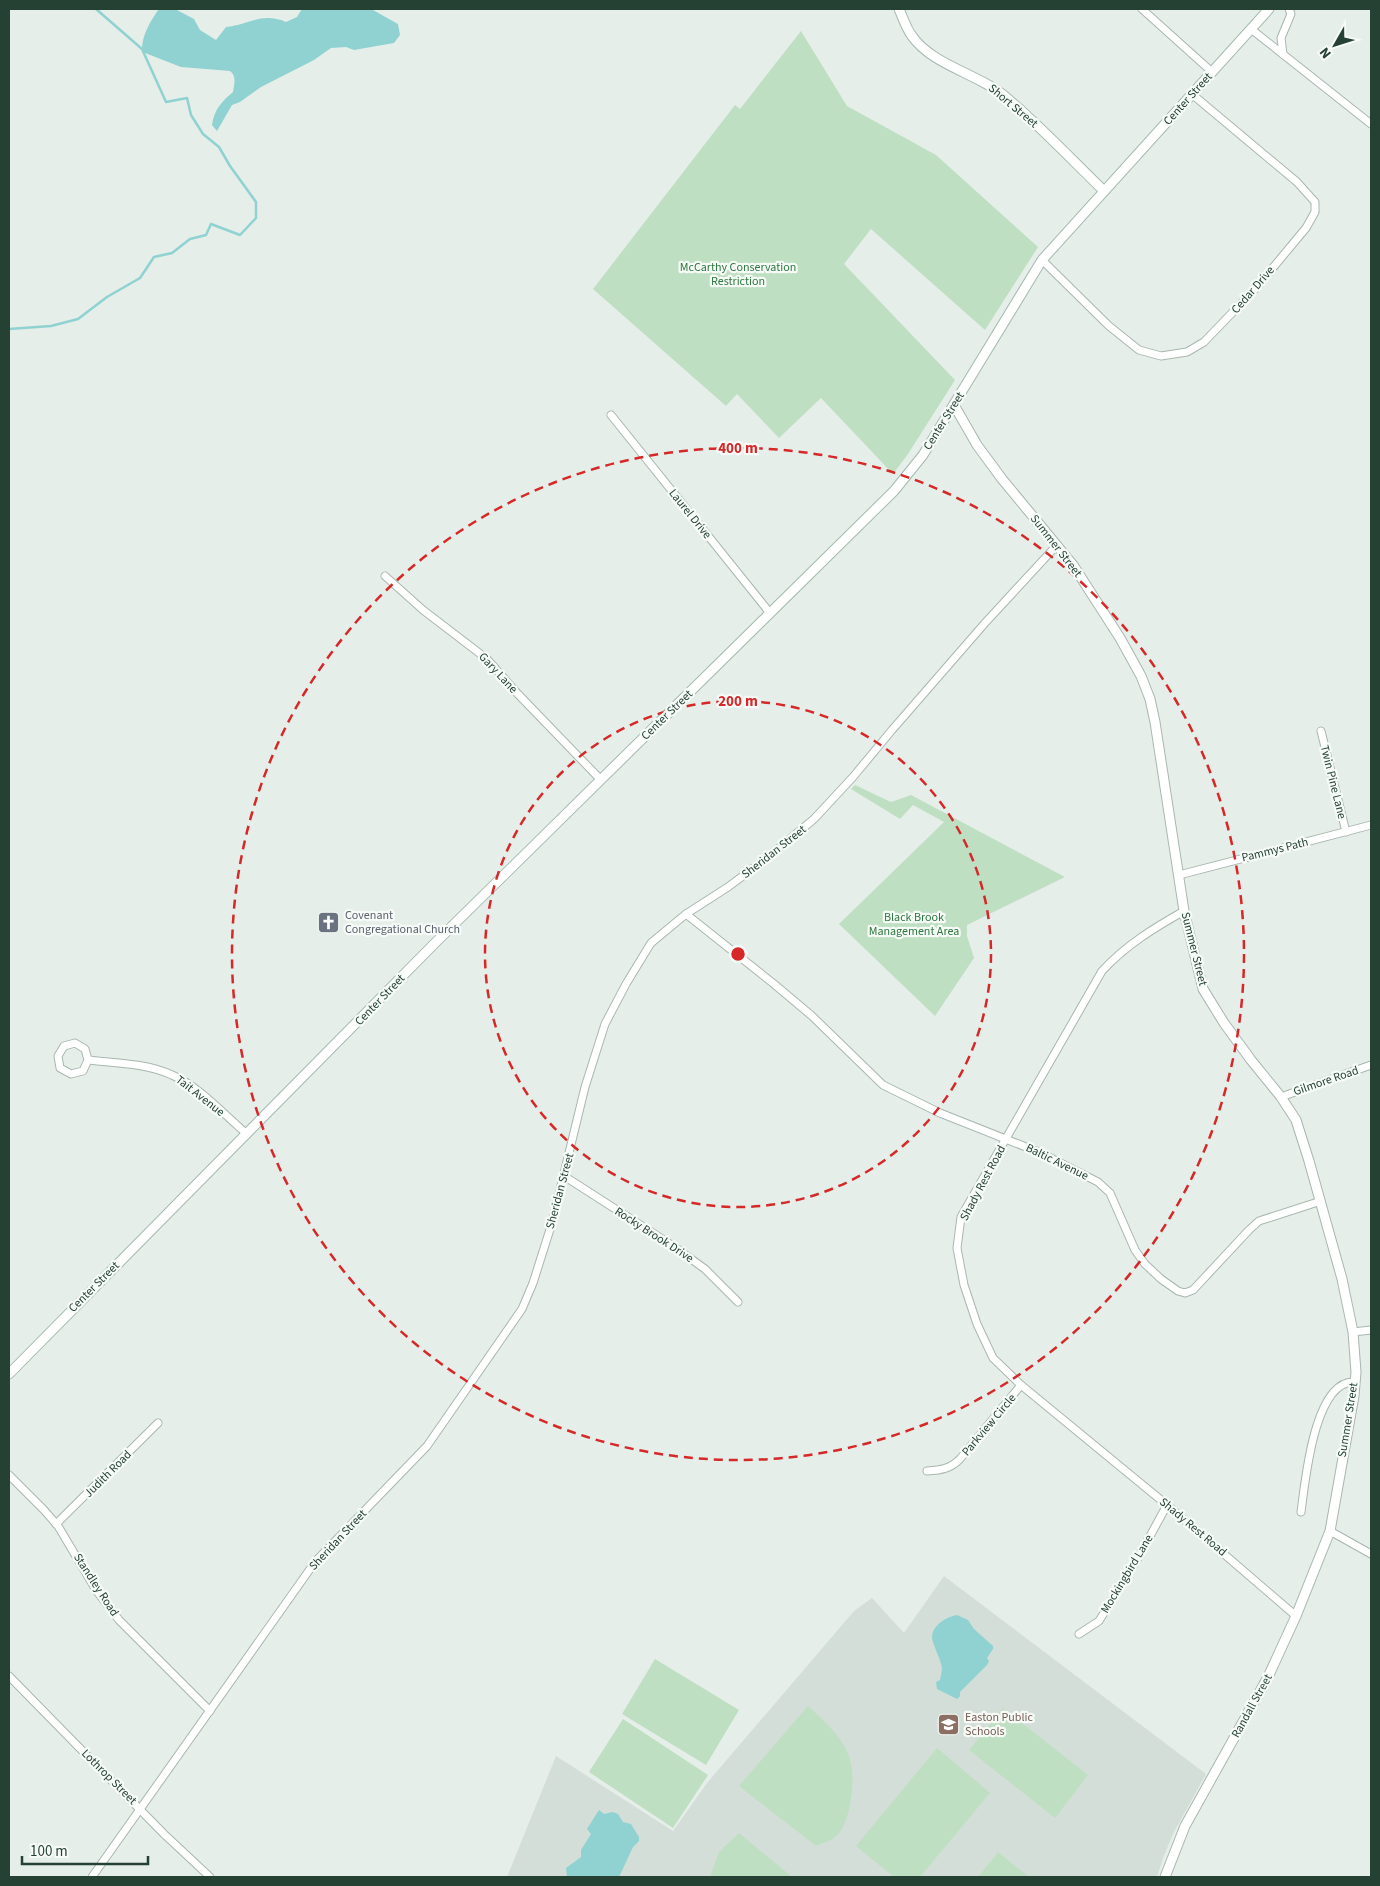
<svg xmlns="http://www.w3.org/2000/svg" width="1380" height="1886" viewBox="0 0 1380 1886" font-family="'Source Sans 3',sans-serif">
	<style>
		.built { fill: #d4ded8 }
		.green { fill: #bfdfc2 }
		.water { fill: #8fd2d1 }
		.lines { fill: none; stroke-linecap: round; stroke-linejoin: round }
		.stream { stroke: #8fd2d1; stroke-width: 2.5 }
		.minor-casing { stroke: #a8b7af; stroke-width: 9 }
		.tertiary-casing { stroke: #a8b7af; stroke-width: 11 }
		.secondary-casing { stroke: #a4baaf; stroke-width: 11 }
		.minor { stroke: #fff; stroke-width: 7 }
		.tertiary { stroke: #fff; stroke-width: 9 }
		.secondary { stroke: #fff; stroke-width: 9 }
		.ring { fill: none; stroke: #d62828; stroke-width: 2.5; stroke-dasharray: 9 6 }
		.labels { text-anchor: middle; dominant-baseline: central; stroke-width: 4.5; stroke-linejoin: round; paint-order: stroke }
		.street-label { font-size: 12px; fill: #244134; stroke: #f7fbf8 }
		.park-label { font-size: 12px; fill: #2e783f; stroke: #f7fbf8 }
		.worship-label { font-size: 12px; fill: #5b616d; stroke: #f7fbf8; text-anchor: start }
		.education-label { font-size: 12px; fill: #785e54; stroke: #f7fbf8; text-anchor: start }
		.centre { fill: #d62828; stroke: #f7fbf8; stroke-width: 2.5 }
		.ring-label { font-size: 15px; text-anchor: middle; font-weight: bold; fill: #d62828; stroke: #f7fbf8; stroke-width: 4.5; stroke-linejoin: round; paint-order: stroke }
	</style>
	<rect width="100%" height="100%" fill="#e6eee9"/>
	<path class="built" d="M944,1576L1206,1774L1174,1832L1163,1858L1157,1877H507L556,1756L673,1831L707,1783L854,1611L872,1598L904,1633Z"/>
	<g class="green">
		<path d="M801,31L847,106L936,155L1038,247L985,330L871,229L844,264L955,380L908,454L893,474L821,398L779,438L737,394L726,406L593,289L735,105L740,109Z"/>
		<path d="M855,785L891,802L911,795L1065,877L967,925V936L974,958L935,1016L839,924L944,822L913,805L900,819L851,789Z"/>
		<path d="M655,1659L739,1710L706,1765L622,1714Z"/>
		<path d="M808,1706C823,1720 840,1734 848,1754C857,1773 852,1825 834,1838C829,1842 821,1843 816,1846L739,1786Z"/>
		<path d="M1003,1708L1088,1775L1055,1818L969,1750Z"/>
		<path d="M623,1719L708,1775L673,1828L589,1772Z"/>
		<path d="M937,1748L990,1793L920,1877H894L856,1846Z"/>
		<path d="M739,1833L792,1877H710L719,1852Z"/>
		<path d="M998,1852L1029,1877H978Z"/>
	</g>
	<g class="water">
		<path d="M159,9H175L194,19L200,30L216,40L226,27C251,24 262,12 286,22L297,17L302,9L373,10L398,24L400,35L394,43L354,50L346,47L331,48L314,60L261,87L240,102L232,105L217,131L212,125C214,110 222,101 233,92C234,85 237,76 230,71L181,67L145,53L142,49C142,35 151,20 159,9Z"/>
		<path d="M957,1615L968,1620L974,1629L993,1646V1649L987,1658L989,1661L987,1665L960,1692V1696L957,1699L937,1689L936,1682L940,1680C941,1675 943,1669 941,1664C939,1656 935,1649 933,1642C928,1628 945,1617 957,1615Z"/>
		<path d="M599,1810L604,1814L613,1812L618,1814L623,1822L631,1824L639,1837V1841L633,1847L619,1877H567L566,1868L581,1857V1850L591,1834L587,1829Z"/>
	</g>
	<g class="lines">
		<path class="stream" d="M9,329L51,326L78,319L107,297L140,278L154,257L172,253L190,239L206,235L211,224L240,235L256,218V202L230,166L219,147L203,134L191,115L187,98L166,102L142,49L96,9"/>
		<defs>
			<g id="minor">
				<path d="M1142,9L1212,72"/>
				<path d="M1251,29L1371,124"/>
				<path d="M1283,54L1281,38L1291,14L1289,9"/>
				<path d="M1042,260L1109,326L1139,350L1161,356L1187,352L1204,342L1256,288L1306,228L1315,212V202L1297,182L1193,95"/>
				<path d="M611,415L770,613"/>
				<path d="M385,576L423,610L487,659L516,692L601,780"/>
				<path d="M1321,731L1346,832"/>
				<path d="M1179,875L1371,825"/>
				<path d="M1184,911C1154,928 1126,945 1102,971L961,1217L957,1248L964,1285L977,1324L993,1358L1021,1385L1167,1505L1296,1616"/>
				<path d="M686,914L774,984L812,1016L883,1085L940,1113L1041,1153L1098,1182L1110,1193L1135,1250L1145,1264L1161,1279L1178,1291L1185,1293L1193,1290L1249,1230L1259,1221L1321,1201"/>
				<path d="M88,1060L85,1049L75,1043L64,1046L58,1056L60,1068L71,1074L83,1071L88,1060C115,1063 146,1063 172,1075C200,1087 223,1114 247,1134"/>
				<path d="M1281,1097L1371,1065"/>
				<path d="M564,1176L673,1246L705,1269L738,1302"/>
				<path d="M1353,1332L1371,1330"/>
				<path d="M927,1471C941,1470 950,1469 960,1459L1021,1385"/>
				<path d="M9,1475L44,1510L58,1526L96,1590L119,1620L210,1711"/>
				<path d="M1301,1512C1305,1483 1314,1379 1355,1382"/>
				<path d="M56,1524L158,1423"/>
				<path d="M1330,1531L1371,1554"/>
				<path d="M1079,1634L1099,1621L1138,1558L1167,1505"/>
				<path d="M9,1676L164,1834L210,1877"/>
				<path d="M92,1877L315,1562L427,1446L522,1309L533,1283L552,1223L585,1087L605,1024L626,984L651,943L686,914L728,887L767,858L814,819L853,777L892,730L985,623L1057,545"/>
			</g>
			<path id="tertiary" d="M954,405L977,445L1002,479L1073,565L1120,638L1141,676L1150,699L1155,722L1184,911L1203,989L1224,1023L1251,1060L1281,1097L1296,1120L1309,1161L1342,1279L1353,1332L1356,1372L1354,1396L1330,1531L1296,1616L1268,1677L1185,1826L1165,1877"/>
			<g id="secondary">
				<path d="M899,9C903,18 906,28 912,36C933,66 980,74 1007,98C1041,127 1072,160 1104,191"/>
				<path d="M9,1374L436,942L894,491L923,455L1042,260L1269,9"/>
			</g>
		</defs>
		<use href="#minor" class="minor-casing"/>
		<use href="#tertiary" class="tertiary-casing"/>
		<use href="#secondary" class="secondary-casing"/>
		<use href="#minor" class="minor"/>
		<use href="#tertiary" class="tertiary"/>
		<use href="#secondary" class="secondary"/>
	</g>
	<g class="ring">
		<circle cx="738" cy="954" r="253"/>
		<circle cx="738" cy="954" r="506"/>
	</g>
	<defs>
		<symbol id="church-square" viewBox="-11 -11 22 22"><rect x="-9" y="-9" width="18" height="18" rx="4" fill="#6b7280" stroke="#f7fbf8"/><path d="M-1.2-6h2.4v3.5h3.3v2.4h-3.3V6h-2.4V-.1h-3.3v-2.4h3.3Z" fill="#fff"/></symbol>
		<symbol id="school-square" viewBox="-11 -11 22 22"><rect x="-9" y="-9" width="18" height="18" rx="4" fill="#8d6e63" stroke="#f7fbf8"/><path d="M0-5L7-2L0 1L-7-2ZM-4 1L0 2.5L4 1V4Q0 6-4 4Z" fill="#fff"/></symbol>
	</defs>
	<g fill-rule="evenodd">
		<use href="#church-square" x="316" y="910" width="25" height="25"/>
		<use href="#school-square" x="936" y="1712" width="25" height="25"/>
	</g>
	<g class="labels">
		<g class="street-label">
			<text transform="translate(1188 99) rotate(-48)">Center Street</text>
			<text transform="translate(1013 106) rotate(40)">Short Street</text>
			<text transform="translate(1253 290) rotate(-49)">Cedar Drive</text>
			<text transform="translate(944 421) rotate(-58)">Center Street</text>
			<text transform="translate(690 514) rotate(51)">Laurel Drive</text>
			<text transform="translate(1056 546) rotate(52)">Summer Street</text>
			<text transform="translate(498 673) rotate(47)">Gary Lane</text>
			<text transform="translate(667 715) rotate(-44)">Center Street</text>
			<text transform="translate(1333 782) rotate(76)">Twin Pine Lane</text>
			<text transform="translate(1275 850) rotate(-14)">Pammys Path</text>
			<text transform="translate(774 852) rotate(-38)">Sheridan Street</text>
			<text transform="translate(1194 949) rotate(76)">Summer Street</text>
			<text transform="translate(380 1000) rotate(-46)">Center Street</text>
			<text transform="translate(1326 1081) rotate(-19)">Gilmore Road</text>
			<text transform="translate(200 1096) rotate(38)">Tait Avenue</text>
			<text transform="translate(1057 1162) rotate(26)">Baltic Avenue</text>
			<text transform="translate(983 1183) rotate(-62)">Shady Rest Road</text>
			<text transform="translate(560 1191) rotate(-75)">Sheridan Street</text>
			<text transform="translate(654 1235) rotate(33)">Rocky Brook Drive</text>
			<text transform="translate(94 1287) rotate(-45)">Center Street</text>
			<text transform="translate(1348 1420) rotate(-81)">Summer Street</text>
			<text transform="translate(989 1425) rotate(-50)">Parkview Circle</text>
			<text transform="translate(108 1474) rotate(-45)">Judith Road</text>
			<text transform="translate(1193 1527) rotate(40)">Shady Rest Road</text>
			<text transform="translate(338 1540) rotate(-47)">Sheridan Street</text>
			<text transform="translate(1127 1574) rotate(-59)">Mockingbird Lane</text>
			<text transform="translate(96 1585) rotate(57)">Standley Road</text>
			<text transform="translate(1252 1706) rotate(-61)">Randall Street</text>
			<text transform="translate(109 1777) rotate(45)">Lothrop Street</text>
		</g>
		<g class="park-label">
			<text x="738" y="267">McCarthy Conservation<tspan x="738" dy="14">Restriction</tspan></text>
			<text x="914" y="917">Black Brook<tspan x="914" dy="14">Management Area</tspan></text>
		</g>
		<g class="worship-label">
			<text x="345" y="915">Covenant<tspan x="345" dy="14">Congregational Church</tspan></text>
		</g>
		<g class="education-label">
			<text x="965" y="1717">Easton Public<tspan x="965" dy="14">Schools</tspan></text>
		</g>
	</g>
	<circle cx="738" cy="954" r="8" class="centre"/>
	<g class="ring-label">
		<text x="738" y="453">400 m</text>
		<text x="738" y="706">200 m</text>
	</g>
	<rect width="1380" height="1886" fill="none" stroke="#244134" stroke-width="20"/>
	<g transform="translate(1335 45) rotate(231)" stroke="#f7fbf8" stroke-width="4" paint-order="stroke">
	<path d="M0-4L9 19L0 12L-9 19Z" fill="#244134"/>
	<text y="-8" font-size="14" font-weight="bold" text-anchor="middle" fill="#244134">N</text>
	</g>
	<path d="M22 1856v8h126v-8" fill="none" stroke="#244134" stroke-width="2.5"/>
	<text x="30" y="1856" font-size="15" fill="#244134" stroke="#f7fbf8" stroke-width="4" paint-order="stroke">100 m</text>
</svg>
